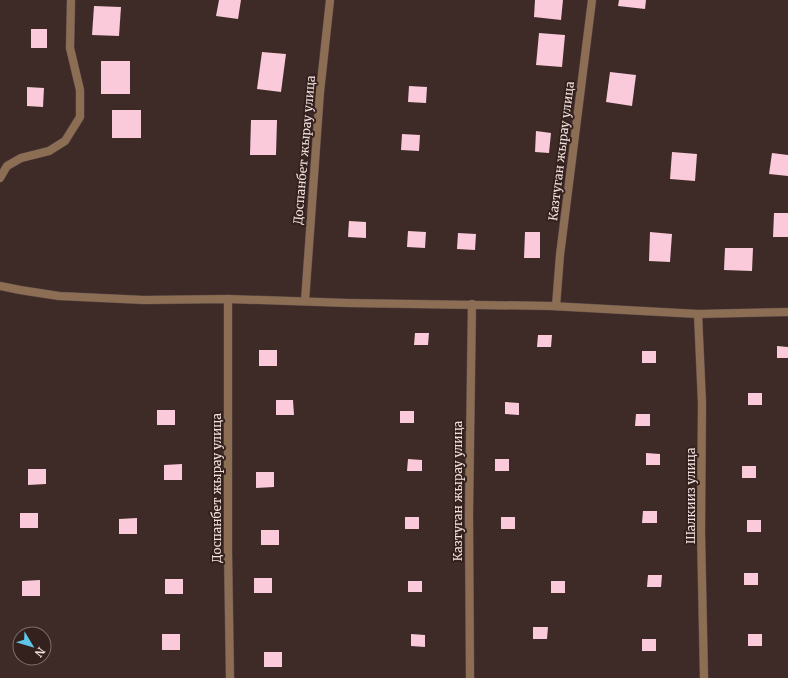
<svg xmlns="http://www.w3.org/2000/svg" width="788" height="678" viewBox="0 0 788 678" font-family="Merriweather,serif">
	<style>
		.building { fill: #facada }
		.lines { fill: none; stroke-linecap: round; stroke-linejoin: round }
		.street-casing { stroke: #5a4745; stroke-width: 9 }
		.street { stroke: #8b6e54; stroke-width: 8 }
		.labels { text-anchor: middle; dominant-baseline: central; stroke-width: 4; stroke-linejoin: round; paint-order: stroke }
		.street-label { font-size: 12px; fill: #f0e2e0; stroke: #34201d }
	</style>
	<rect width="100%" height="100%" fill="#3e2a27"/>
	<g class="building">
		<path d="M219,0H241L238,19L216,16Z"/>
		<path d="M535,0H563L561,20L534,17Z"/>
		<path d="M619,0H646L645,9L618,6Z"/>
		<path d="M94,6L121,7L119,36L92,35Z"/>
		<rect x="31" y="29" width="16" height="19"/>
		<path d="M539,33L565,35L562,67L536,65Z"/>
		<path d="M262,52L286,54L281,92L257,89Z"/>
		<rect x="101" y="61" width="29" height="33"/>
		<path d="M610,72L636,75L632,106L606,102Z"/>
		<path d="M409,86L427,87L426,103L408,102Z"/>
		<path d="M27,87L44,88L43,107L27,106Z"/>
		<rect x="112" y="110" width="29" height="28"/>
		<path d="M251,120H277L276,155H250Z"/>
		<path d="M536,131L551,133L549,153L535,152Z"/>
		<path d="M402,134L420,135L419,151L401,150Z"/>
		<path d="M672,152L697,154L695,181L670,179Z"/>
		<path d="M772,153L788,155V176L769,174Z"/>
		<path d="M774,213H788V237H773Z"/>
		<path d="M349,221L366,222V238L348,237Z"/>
		<path d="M408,231L426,232L425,248L407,247Z"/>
		<path d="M525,232H540V258H524Z"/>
		<path d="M650,232L672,234L670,262L649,261Z"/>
		<path d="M458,233L476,234L475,250L457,249Z"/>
		<path d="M725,248H753L752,271L724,270Z"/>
		<path d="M415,333H429L428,345H414Z"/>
		<path d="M538,335H552L551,347H537Z"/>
		<path d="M777,346L788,347V358H777Z"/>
		<rect x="259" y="350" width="18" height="16"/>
		<rect x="642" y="351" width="14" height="12"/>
		<rect x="748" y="393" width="14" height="12"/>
		<path d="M276,400H293L294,415H276Z"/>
		<path d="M505,402L519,403V415L505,414Z"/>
		<rect x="157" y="410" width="18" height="15"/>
		<rect x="400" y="411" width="14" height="12"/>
		<path d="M636,414H650V426H635Z"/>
		<path d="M646,453L660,454V465H646Z"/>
		<path d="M408,459L422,460V471H407Z"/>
		<rect x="495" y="459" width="14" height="12"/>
		<path d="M182,464V480H164V465Z"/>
		<rect x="742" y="466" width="14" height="12"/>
		<path d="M28,469H46V484L28,485Z"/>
		<path d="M256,472H274V487L256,488Z"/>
		<path d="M643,511H657V523H642Z"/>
		<rect x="20" y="513" width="18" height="15"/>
		<rect x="405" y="517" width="14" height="12"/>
		<rect x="501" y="517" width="14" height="12"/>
		<path d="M137,518V534H119V519Z"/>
		<rect x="747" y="520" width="14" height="12"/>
		<rect x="261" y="530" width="18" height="15"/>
		<rect x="744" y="573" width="14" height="12"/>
		<path d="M648,575H662L661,587H647Z"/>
		<rect x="254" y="578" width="18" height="15"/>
		<rect x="165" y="579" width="18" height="15"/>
		<path d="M40,580V596H22V581Z"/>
		<rect x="408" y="581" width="14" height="11"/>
		<rect x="551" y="581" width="14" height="12"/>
		<path d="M533,627H548L547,639H533Z"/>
		<rect x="162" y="634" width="18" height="16"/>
		<path d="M411,634L425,635V647L411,646Z"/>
		<rect x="748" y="634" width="14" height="12"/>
		<rect x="17" y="637" width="3" height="15"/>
		<rect x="642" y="639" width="14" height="12"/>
		<rect x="264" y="652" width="18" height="15"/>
	</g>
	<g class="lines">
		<defs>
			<g id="street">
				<path d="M0,178L7,166L21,158L49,151L65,141L80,117V90L70,48L71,0"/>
				<path d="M0,286L20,290L59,296L144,300L228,299L348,303L551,306L698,314L788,312"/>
				<path d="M228,299V551L230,678"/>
				<path d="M305,301L320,92L330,0"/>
				<path d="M556,306L560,255L592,0"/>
				<path d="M698,314L702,403L701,532L704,678"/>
				<path d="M470,678L469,514L472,304"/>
			</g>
		</defs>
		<use href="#street" class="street-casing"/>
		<use href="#street" class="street"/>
	</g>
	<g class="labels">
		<g class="street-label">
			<text transform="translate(304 150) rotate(-85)">Доспанбет жырау улица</text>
			<text transform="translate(561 151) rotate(-83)">Казтуган жырау улица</text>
			<text transform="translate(216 488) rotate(-90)">Доспанбет жырау улица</text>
			<text transform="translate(457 491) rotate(-90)">Казтуган жырау улица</text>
			<text transform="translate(690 496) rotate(-90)">Шалкииз улица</text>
		</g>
	</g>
	<g transform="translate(32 646) rotate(128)"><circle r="19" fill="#34201d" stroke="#7f6e6b"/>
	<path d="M0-3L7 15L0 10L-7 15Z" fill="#5dc7e8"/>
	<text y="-6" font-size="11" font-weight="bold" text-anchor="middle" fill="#f0e2e0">N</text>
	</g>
</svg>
